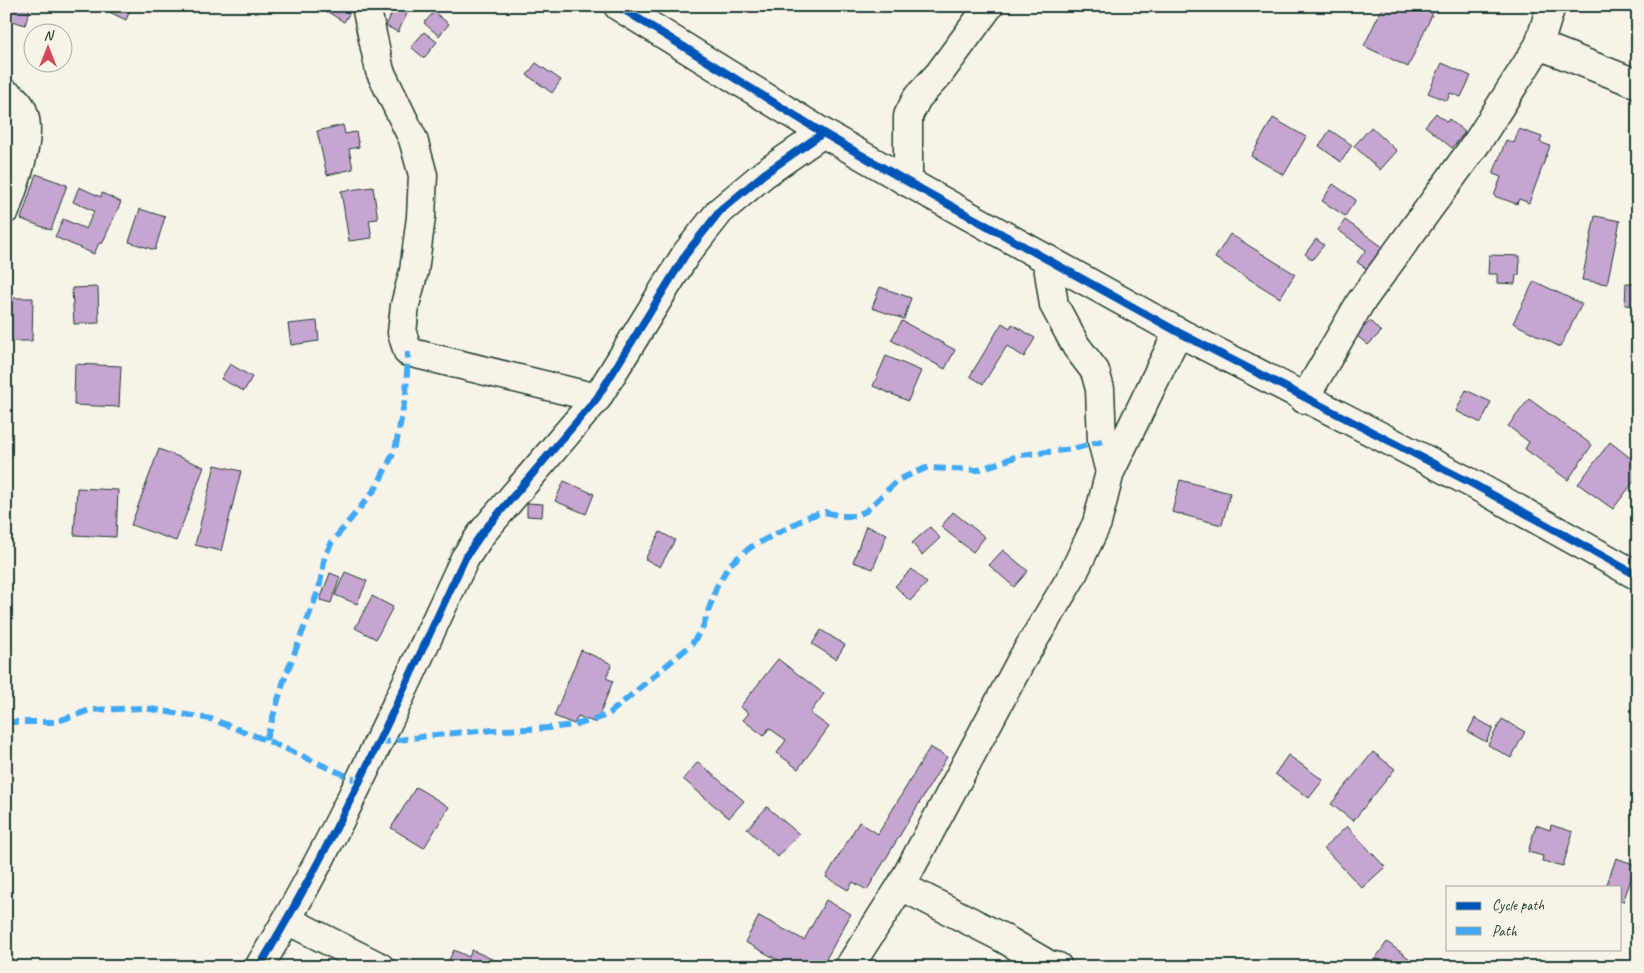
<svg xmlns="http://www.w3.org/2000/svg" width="1644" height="973" viewBox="0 0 1644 973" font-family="Caveat,sans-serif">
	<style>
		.building { fill: #c6a5d0; stroke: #1f3d34 }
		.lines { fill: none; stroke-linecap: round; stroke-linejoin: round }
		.street-casing { stroke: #1f3d34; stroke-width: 31 }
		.street { stroke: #f7f3e8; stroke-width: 28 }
		.quiet { stroke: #3fa9f5; stroke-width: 6; stroke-dasharray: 12 6; stroke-linecap: butt }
		.cycleway-casing { stroke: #f7f3e8; stroke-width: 11 }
		.cycleway { stroke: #0057b8; stroke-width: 8 }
	</style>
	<rect width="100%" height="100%" fill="#f7f3e8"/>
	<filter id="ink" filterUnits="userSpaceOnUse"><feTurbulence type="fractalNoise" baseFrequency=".02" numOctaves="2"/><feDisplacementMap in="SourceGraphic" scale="10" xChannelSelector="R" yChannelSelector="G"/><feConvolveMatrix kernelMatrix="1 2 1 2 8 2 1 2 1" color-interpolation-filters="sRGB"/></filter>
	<g filter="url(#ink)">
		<g class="building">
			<path d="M6,6H31L25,25L6,19Z"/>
			<path d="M97,6H132L126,20Z"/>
			<path d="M324,6H354L344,22L323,9Z"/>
			<path d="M1383,6H1436L1408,67L1364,46Z"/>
			<path d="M394,8L407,14L398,32L386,26Z"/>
			<path d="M434,12L449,24L439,36L424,23Z"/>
			<path d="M424,32L437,42L424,58L411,47Z"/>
			<path d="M536,63L561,80L552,93L527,75Z"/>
			<path d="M1442,63L1471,76L1461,97L1450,93L1447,101L1428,93Z"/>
			<path d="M1436,113L1447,122L1449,119L1465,132L1452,148L1425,126Z"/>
			<path d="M1273,118L1306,137L1284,175L1251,156Z"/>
			<path d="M343,125L345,134L356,132L359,147L349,149L353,169L327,175L317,131Z"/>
			<path d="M1371,127L1397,151L1380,170L1354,146Z"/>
			<path d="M1519,129L1542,137L1540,142L1550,146L1529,203L1519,199L1517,204L1494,196L1501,177L1493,174L1506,140L1514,143Z"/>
			<path d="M1330,130L1352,145L1341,162L1319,146Z"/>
			<path d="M36,174L67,185L51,230L21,219Z"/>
			<path d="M1333,184L1356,200L1345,216L1322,201Z"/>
			<path d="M79,187L101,197L102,193L121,202L102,244L99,243L94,254L55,237L63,219L86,229L94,211L73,202Z"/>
			<path d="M373,187L378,219L369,220L372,238L349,241L341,191Z"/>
			<path d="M140,209L165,217L155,250L129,242Z"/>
			<path d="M1595,216L1620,221L1607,284L1582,280Z"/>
			<path d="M1345,220L1387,250L1371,272L1357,262L1366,250L1338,230Z"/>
			<path d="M1230,234L1295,274L1280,298L1215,258Z"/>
			<path d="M1316,239L1324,245L1312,260L1305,254Z"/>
			<path d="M1489,255L1520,256L1519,275H1516L1515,284L1497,283V274H1488Z"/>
			<path d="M1534,281L1582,304L1560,347L1513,323Z"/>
			<path d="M1626,283L1638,284V306L1625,305Z"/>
			<path d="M98,287L99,323L74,324L72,288Z"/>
			<path d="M880,287L911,298L904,319L872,308Z"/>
			<path d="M6,298H33L32,341H6Z"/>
			<path d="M317,321L319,341L291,345L288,324Z"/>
			<path d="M902,321L955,350L945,369L891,340Z"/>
			<path d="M1370,321L1381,332L1368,345L1356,335Z"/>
			<path d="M1002,323L1010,328L1012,324L1035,338L1024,357L1007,346L983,384L970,376Z"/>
			<path d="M886,356L921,371L908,401L873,386Z"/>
			<path d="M75,364L121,366L119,407L74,405Z"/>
			<path d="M230,364L252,377L244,391L221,379Z"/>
			<path d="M1466,390L1491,402L1481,423L1456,411Z"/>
			<path d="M1529,399L1592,445L1568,480L1525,449L1529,442L1508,426Z"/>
			<path d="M1610,442L1638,464V476L1613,509L1578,484Z"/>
			<path d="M159,449L204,467L176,541L131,525Z"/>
			<path d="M215,465L241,471L221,551L195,545Z"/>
			<path d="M1180,480L1230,493L1222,525L1172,512Z"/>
			<path d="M564,481L594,494L586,514L555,501Z"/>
			<path d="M77,488L118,490L116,537L74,535Z"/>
			<path d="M527,503L543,504L542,517L527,516Z"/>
			<path d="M953,512L985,537L973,552L941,527Z"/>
			<path d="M866,526L887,534L873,569L853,562Z"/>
			<path d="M930,527L940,538L922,555L912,543Z"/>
			<path d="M660,532L675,540L660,567L645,559Z"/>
			<path d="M1003,550L1028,571L1014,587L989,565Z"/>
			<path d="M912,569L927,583L910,601L895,586Z"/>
			<path d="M345,572L367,581L357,604L335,595Z"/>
			<path d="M330,573L340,577L331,603L320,600Z"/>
			<path d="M372,596L393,607L376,639L355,628Z"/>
			<path d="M821,630L845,645L836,659L812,644Z"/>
			<path d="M581,650L612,664L606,678L613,681L596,723L578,716L574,724L554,716Z"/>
			<path d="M778,659L824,694L810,713L829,727L798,769L777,753L786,740L769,728L764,736L743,720L749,713L740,707Z"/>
			<path d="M1475,718L1493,728L1486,742L1468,732Z"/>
			<path d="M1502,719L1525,732L1511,758L1488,745Z"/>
			<path d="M930,747L947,757L867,890L853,882L848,890L826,877L859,822L878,834Z"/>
			<path d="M1373,752L1395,769L1353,821L1331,804Z"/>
			<path d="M1288,755L1323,780L1309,798L1275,774Z"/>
			<path d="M698,762L744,801L729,818L683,779Z"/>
			<path d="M416,787L449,807L424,848L391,828Z"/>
			<path d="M767,807L799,834L778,857L747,829Z"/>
			<path d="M1536,825L1550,830L1551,825L1573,832L1563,866L1542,861L1543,856L1528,852Z"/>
			<path d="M1347,826L1385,867L1362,888L1324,848Z"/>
			<path d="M1616,858L1636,865L1623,902L1620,901V887H1606Z"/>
			<path d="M826,900L851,914L825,961L822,959L818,967H791L745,942L759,916L804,940Z"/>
			<path d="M1387,942L1410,959L1404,967H1385L1375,959Z"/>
			<path d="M454,950L469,957L472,950L507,966L445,967Z"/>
		</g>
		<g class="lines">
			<defs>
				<g id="street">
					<path d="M366,6L380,71L413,139L423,175L421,217L414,271L405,305L402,333L408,352L597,398"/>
					<path d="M618,6L823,133L908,182L1178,332L1473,484L1638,576"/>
					<path d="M1539,45L1638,84"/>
					<path d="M6,94C46,112 15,179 6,209"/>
					<path d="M908,182V116L917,98L939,74L989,6"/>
					<path d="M1047,259L1054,305L1076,346L1095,371L1100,389L1102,441L1110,472"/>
					<path d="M1304,399L1360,303L1478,141L1539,45L1551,6"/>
					<path d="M901,886L1001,937L1049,965L1058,967"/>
					<path d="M287,920L380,967"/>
					<path d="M259,967C338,837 400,696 465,558L482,533L597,398L686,254L720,211L764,174L823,133"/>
					<path d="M849,967L901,886L1021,661L1072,576L1097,523L1110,472L1178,332"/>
				</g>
			</defs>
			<use href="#street" class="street-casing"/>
			<use href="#street" class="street"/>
			<g class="quiet">
				<path d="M6,722H55L90,710L145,708L211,719L266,740L358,781"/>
				<path d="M266,740L284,680L319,589L325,556L332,542L376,488L395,450L406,394L408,352"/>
				<path d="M378,743C412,738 446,733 481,731C520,728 575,732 610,713L692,644L703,627L716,588L729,565L751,547L810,516L825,512L840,516H855L866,511L898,480L926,468L978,470L1021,455L1073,449L1102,441"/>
			</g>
			<defs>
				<g id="cycleway">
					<path d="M618,6L823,133L908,182L1178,332L1473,484L1638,576"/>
					<path d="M259,967C338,837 400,696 465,558L482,533L597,398L686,254L720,211L764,174L823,133"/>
				</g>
			</defs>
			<use href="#cycleway" class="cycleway-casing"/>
			<use href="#cycleway" class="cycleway"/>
		</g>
	</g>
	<rect width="1644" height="973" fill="none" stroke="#f7f3e8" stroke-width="25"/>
	<rect x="12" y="12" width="1619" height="948" fill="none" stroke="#1f3d34" stroke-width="2" filter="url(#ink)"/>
	<rect x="1446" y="886" width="175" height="65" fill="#f7f3e8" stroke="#a1aaa0"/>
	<rect x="1456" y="902" width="25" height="8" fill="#0057b8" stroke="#a1aaa0"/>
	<text x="1492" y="910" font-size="15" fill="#1f3d34">Cycle path</text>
	<rect x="1456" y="927" width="25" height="8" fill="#3fa9f5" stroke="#a1aaa0"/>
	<text x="1492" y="936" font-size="15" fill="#1f3d34">Path</text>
	<g transform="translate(48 48)"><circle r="24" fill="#f7f3e8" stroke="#a1aaa0"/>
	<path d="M0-4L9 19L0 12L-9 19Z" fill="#d1495b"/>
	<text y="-8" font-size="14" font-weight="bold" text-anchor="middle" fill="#1f3d34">N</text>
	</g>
</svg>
